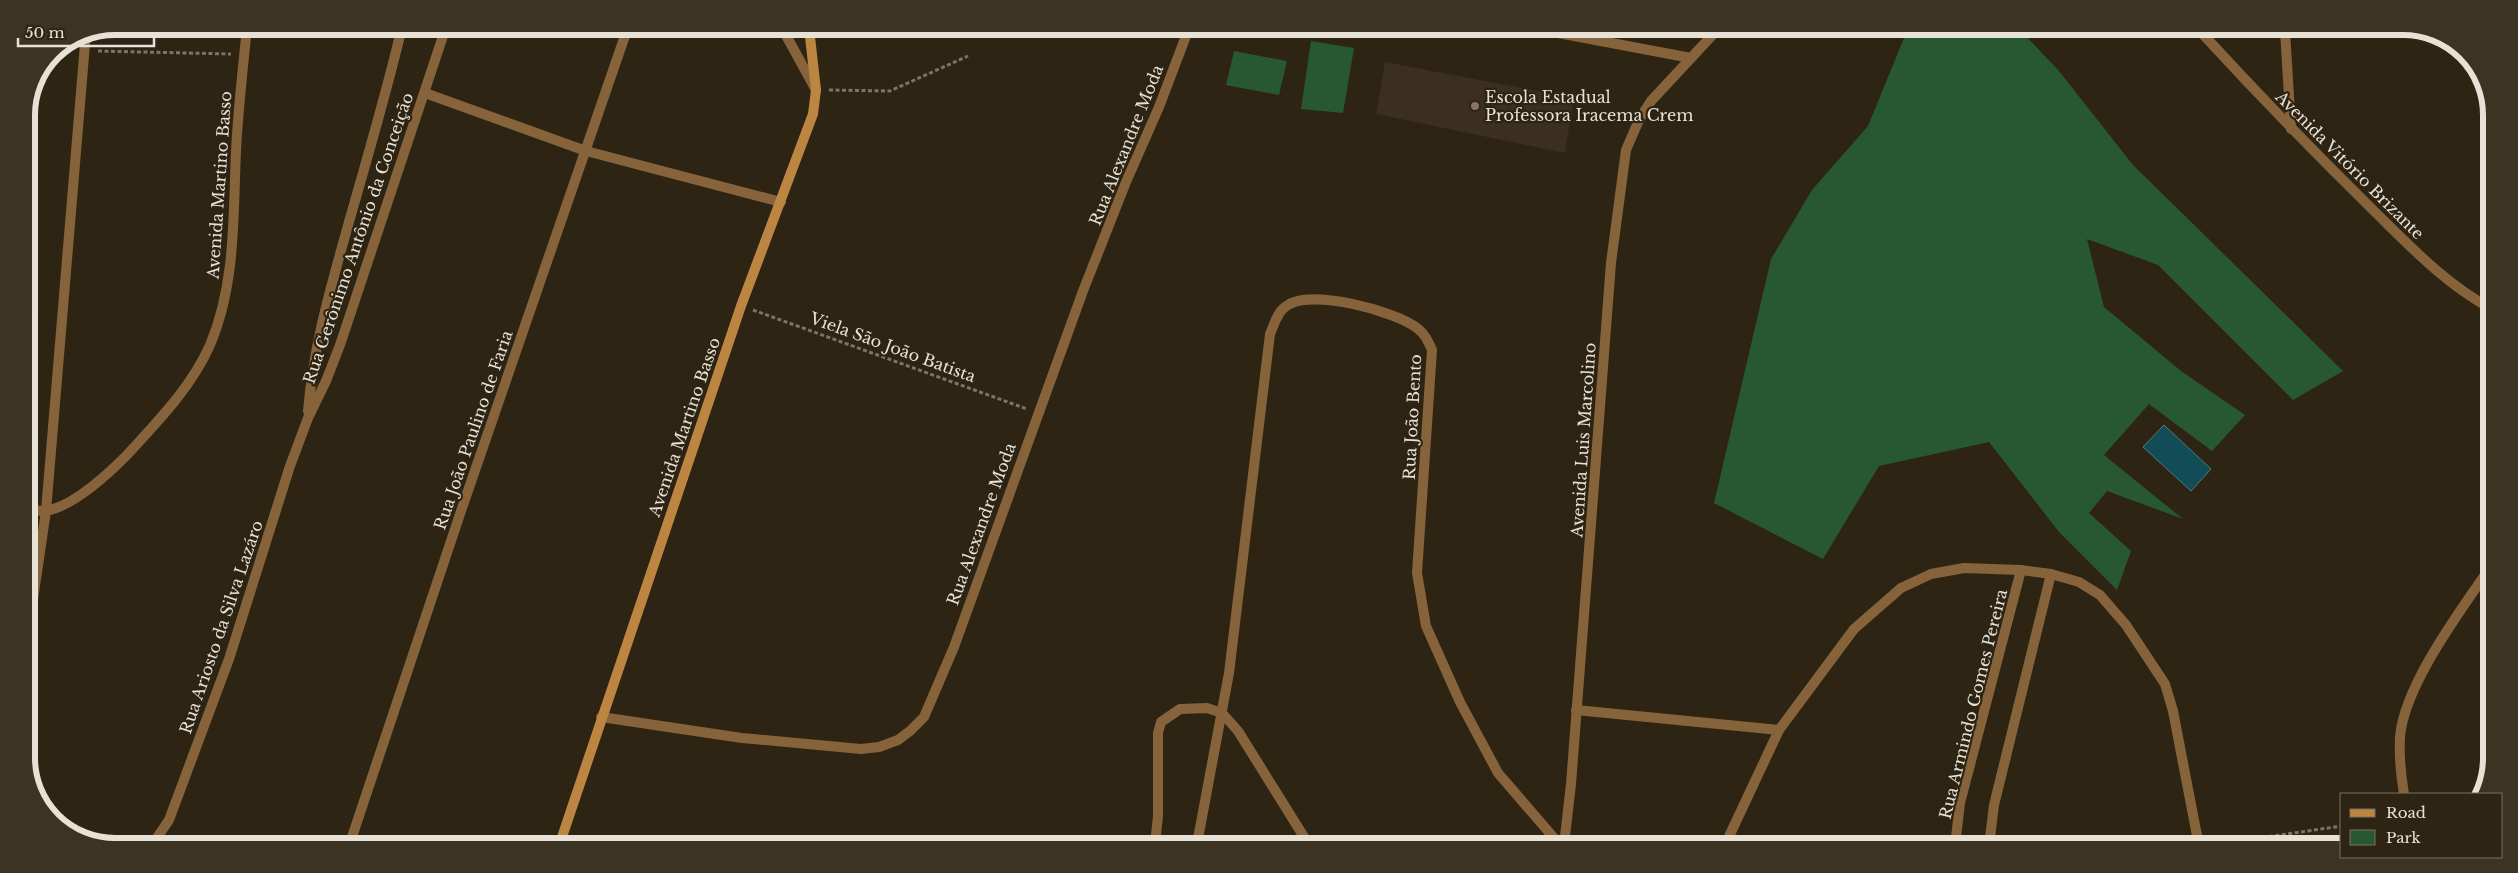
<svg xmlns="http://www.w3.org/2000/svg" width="2518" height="873" viewBox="0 0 2518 873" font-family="'Libre Baskerville',serif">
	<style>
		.education { fill: #3a2f20 }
		.green { fill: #285830 }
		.water { fill: #124c56; stroke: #52797c }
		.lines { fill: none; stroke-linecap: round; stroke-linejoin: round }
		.path { stroke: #7d7466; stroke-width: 3; stroke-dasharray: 4 2.5; stroke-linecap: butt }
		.lane { stroke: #86633b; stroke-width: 10 }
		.street { stroke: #86633b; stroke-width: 10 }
		.secondary { stroke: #bd8542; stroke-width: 10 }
		.education-dot { fill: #8d6e63; stroke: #2e2413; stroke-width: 2 }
		.labels { text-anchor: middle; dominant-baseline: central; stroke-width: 4.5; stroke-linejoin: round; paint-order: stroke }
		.poi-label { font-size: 16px; fill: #e7e1d6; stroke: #2e2413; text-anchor: start }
		.street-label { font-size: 16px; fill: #e7e1d6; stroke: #2e2413 }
		.rim { fill: none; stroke: #e7e1d6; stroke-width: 6 }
	</style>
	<rect width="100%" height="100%" fill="#2e2413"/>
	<path class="education" d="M1385,62L1574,98L1565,153L1376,114Z"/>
	<g class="green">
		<path d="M1900,30H2020L2059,71L2133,165L2343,371L2293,400L2158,265L2087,239L2104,307L2181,371L2245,415L2212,451L2149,404L2104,455L2183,519L2107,491L2089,513L2131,551L2117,590L2059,532L1989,442L1879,466L1823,559L1714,503L1771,259L1812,190L1868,126L1904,38Z"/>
		<path d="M1311,41L1354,48L1343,113L1301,109Z"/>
		<path d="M1234,51L1287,61L1279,95L1226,85Z"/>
	</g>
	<path class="water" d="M2164,425L2211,469L2191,491L2143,447Z"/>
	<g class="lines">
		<g class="path">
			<path d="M56,50L71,51"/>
			<path d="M98,51L231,54"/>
			<path d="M829,90L890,91L968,56"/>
			<path d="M753,310L1027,409"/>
			<path d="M2211,845L2342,826"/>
		</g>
		<path class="lane" d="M425,93L586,151L781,202"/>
		<g class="street">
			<path d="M782,28L816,90"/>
			<path d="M1537,29L1691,58"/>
			<path d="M2199,30C2255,91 2312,150 2371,208C2408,244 2444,283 2490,308"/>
			<path d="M2285,31L2291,129"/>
			<path d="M308,411C313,348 330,290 347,229C366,162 386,95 402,27"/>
			<path d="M26,509C32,510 39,511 45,511C73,507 107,475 126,456C157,422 191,388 210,345C236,284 233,216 236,151C238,110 243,68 247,27"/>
			<path d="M26,544L39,559"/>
			<path d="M26,647L46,511L86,32"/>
			<path d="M1576,710L1779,730"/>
			<path d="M601,717L742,738L861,749L879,747L898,740L910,731L924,717L954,647L1083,291L1126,182L1159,107L1189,28"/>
			<path d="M2404,794C2401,776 2399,756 2400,737C2404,686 2460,611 2489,569"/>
			<path d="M154,842L169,820L229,659L290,466L308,418L326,381L340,345L446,27"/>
			<path d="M350,843L461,511L628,27"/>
			<path d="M1155,844L1158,816V733L1161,722L1180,709L1207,708L1222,713L1238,731L1309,845"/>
			<path d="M1197,844L1229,673L1270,334C1274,325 1277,313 1285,307C1308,287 1395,311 1417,328C1425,334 1428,341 1432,350L1417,573L1426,626L1460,702L1498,773L1560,845"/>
			<path d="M1564,845L1571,784L1611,263L1626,150L1639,120L1651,101L1718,29"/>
			<path d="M1725,845L1779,730L1854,629L1901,588L1931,574L1964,568L2021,570L2051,574L2079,582L2100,595L2126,625L2165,684L2173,711L2199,846"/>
			<path d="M1955,846L1960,803L2021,570"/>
			<path d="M1989,846L1994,805L2051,574"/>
		</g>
		<path class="secondary" d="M560,843L741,306L813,114L816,90L809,28"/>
	</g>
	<circle class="education-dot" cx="1475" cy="106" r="5"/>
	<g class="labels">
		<g class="poi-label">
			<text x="1485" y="97">Escola Estadual<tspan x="1485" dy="18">Professora Iracema Crem</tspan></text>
		</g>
		<g class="street-label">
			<text transform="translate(1126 145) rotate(-68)">Rua Alexandre Moda</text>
			<text transform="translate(2350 165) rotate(45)">Avenida Vitório Brizante</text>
			<text transform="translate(219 185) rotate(-86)">Avenida Martino Basso</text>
			<text transform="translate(358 238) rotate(-71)">Rua Gerônimo Antônio da Conceição</text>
			<text transform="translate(893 347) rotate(20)">Viela São João Batista</text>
			<text transform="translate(1412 417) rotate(-87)">Rua João Bento</text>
			<text transform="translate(684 427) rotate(-71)">Avenida Martino Basso</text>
			<text transform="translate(473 430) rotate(-71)">Rua João Paulino de Faria</text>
			<text transform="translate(1583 440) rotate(-86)">Avenida Luis Marcolino</text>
			<text transform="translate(981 524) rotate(-70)">Rua Alexandre Moda</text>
			<text transform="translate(221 627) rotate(-71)">Rua Ariosto da Silva Lazáro</text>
			<text transform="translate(1973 704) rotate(-76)">Rua Armindo Gomes Pereira</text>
		</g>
	</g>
	<path d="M0 0H2518V873H0ZM115 35H2403A80 80 0 0 1 2483 115V758A80 80 0 0 1 2403 838H115A80 80 0 0 1 35 758V115A80 80 0 0 1 115 35Z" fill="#3d3323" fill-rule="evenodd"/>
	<path class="rim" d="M115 35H2403A80 80 0 0 1 2483 115V758A80 80 0 0 1 2403 838H115A80 80 0 0 1 35 758V115A80 80 0 0 1 115 35Z"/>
	<rect x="2340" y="793" width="162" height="65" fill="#2e2413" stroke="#787061"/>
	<rect x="2350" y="809" width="25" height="8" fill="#bd8542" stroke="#787061"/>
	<text x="2386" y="818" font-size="15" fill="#e7e1d6">Road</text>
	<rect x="2350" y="830" width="25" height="15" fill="#285830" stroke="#787061"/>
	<text x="2386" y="843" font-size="15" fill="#e7e1d6">Park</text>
	<path d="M18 38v8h136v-8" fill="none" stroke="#e7e1d6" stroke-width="2.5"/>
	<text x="25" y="38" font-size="15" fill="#e7e1d6" stroke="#2e2413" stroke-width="4" paint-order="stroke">50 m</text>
</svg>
